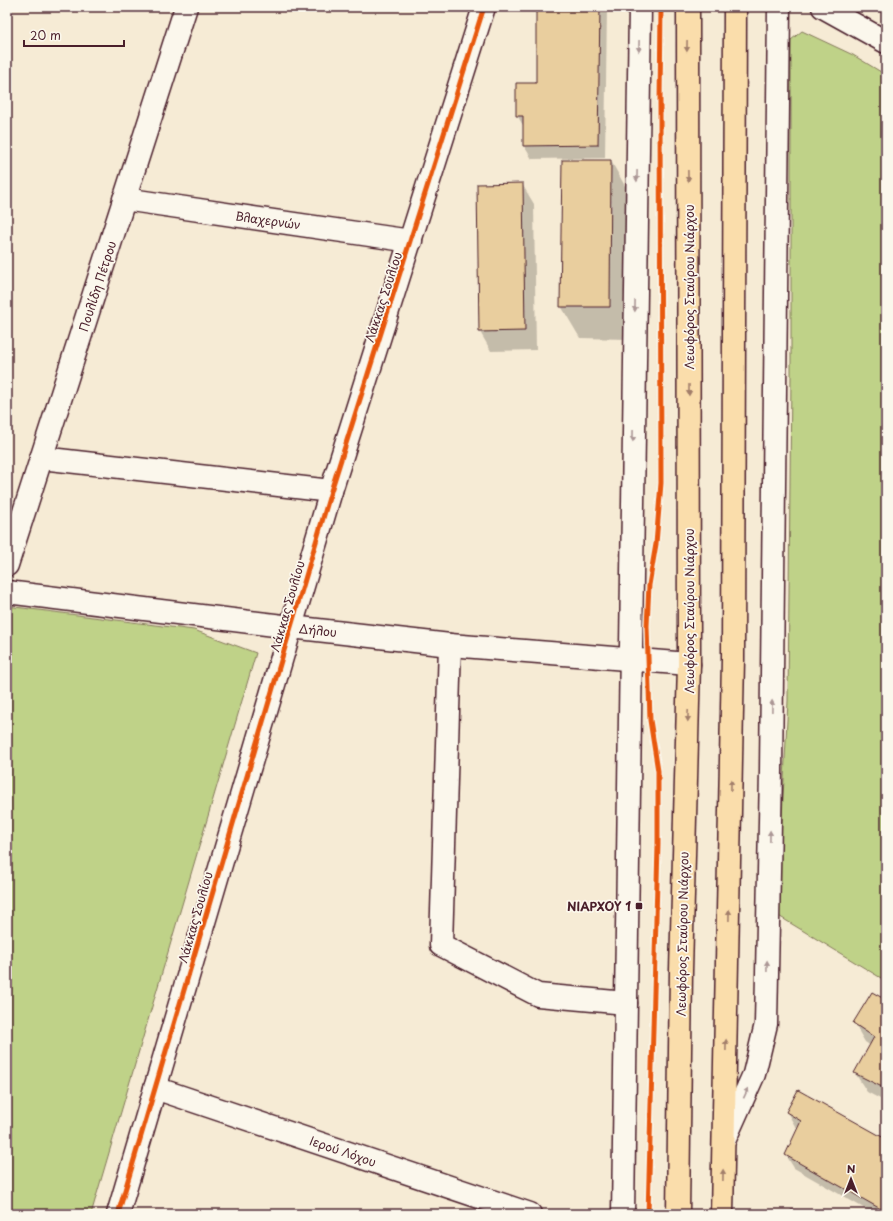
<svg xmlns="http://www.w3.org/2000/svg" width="893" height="1221" viewBox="0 0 893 1221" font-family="'Playpen Sans',sans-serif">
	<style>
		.green { fill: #bfd288; stroke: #84785a }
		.shadow { fill: #0003 }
		.building { fill: #e9ce9e; stroke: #4a1f2b }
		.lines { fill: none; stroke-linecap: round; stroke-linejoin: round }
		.minor-casing { stroke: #4a1f2b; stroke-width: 25 }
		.major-casing { stroke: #4a1f2b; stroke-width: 25 }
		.minor { stroke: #fbf7ec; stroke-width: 22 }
		.major { stroke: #faddab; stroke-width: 22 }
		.cycleway-casing { stroke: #fbf7ec; stroke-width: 8 }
		.cycleway { stroke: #e8590c; stroke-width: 5 }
		.oneway { fill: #ab9695 }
		.oneway2 { fill: #a27e6b }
		.poi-dot { fill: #4a1f2b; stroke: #fbf7ec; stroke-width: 1.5 }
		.labels { text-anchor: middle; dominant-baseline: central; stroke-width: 3.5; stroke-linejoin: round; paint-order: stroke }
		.street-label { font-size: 12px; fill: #4a1f2b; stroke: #fbf7ec }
		.poi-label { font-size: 12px; font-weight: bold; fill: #4a1f2b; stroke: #fbf7ec; text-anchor: end }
	</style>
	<rect width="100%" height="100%" fill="#f6ebd5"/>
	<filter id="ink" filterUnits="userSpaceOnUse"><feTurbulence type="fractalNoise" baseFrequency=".025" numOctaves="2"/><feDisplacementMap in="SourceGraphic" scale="8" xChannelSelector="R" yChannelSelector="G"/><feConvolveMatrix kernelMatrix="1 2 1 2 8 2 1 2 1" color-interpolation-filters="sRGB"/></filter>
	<g filter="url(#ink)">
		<g class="green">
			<path d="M802,31L853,55L886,75V981L777,915L788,701L791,377V40Z"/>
			<path d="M7,606L194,630L256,653L91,1214H7Z"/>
		</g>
		<g class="shadow">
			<path d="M537,7H607L605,158L532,159L524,146V127L517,115L537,84Z"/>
			<path d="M611,161L629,193L628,339L580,338L561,306Z"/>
			<path d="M522,184L534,204L536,350L491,351L480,332Z"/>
			<path d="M886,1002V1102L867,1092L855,1073L871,1046L865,1042L854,1023Z"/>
			<path d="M798,1091L886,1141V1214H874L794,1168L786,1155L799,1128L795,1126L787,1112Z"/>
		</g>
		<g class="building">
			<path d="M536,7H600L598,145L523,146V116H516V83H536Z"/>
			<path d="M562,160H611L610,307H560Z"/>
			<path d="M523,183L525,331L479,332L477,184Z"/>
			<path d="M872,992L886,1000V1089L854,1073L874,1037L853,1023Z"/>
			<path d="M798,1090L886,1139V1212L785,1155L801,1121L786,1112Z"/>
			<path d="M791,1210L832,1213L834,1214H790Z"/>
		</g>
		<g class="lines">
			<defs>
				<g id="minor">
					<path d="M823,7L886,42"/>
					<path d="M124,199L411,241"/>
					<path d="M41,458L331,491"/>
					<path d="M7,565L186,7"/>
					<path d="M7,592L291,627L450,645L689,664"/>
					<path d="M450,645L441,945L538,995L626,1003"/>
					<path d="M155,1088L530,1214"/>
					<path d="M724,1141L754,1074L766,1024L771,771L779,7"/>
					<path d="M118,1214L331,491L484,7"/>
					<path d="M623,1214L640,7"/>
				</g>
				<g id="major">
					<path d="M678,1214L681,971L689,664L688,7"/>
					<path d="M722,1214L733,659L735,7"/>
				</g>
			</defs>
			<use href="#minor" class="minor-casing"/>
			<use href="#major" class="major-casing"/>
			<use href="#minor" class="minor"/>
			<use href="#major" class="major"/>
			<defs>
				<g id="cycleway">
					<path d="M118,1214L331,491L484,7"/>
					<path d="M648,1214L658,845V771L650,720L647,626L649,585L656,544L661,483L660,100L661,7"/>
				</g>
			</defs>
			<use href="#cycleway" class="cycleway-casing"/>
			<use href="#cycleway" class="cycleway"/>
		</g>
		<defs><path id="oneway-solid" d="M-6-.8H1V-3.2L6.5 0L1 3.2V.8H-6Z"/></defs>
		<g class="oneway">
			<use href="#oneway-solid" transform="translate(639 46) rotate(91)"/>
			<use href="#oneway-solid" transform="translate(637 176) rotate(91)"/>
			<use href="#oneway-solid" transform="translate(635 306) rotate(91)"/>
			<use href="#oneway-solid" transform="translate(633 436) rotate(91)"/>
			<use href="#oneway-solid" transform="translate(772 706) rotate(-89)"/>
			<use href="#oneway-solid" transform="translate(770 836) rotate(-89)"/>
			<use href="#oneway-solid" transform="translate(767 966) rotate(-89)"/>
			<use href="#oneway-solid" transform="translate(746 1093) rotate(-65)"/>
		</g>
		<g class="oneway2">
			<use href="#oneway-solid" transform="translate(687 46) rotate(91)"/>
			<use href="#oneway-solid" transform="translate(688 176) rotate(89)"/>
			<use href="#oneway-solid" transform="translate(689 390) rotate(90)"/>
			<use href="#oneway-solid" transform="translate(688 716) rotate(92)"/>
			<use href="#oneway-solid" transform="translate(731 785) rotate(-89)"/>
			<use href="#oneway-solid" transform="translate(729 915) rotate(-89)"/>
			<use href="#oneway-solid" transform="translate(726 1045) rotate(-89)"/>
			<use href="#oneway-solid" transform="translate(723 1175) rotate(-89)"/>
		</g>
	</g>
	<rect class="poi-dot" x="635" y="902" width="8" height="8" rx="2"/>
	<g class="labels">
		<g class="street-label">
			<text transform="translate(268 220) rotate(8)">Βλαχερνών</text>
			<text transform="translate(97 286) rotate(-72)">Πουλίδη Πέτρου</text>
			<text transform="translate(689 287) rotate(-90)">Λεωφόρος Σταύρου Νιάρχου</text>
			<text transform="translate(383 297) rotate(-72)">Λάκκας Σουλίου</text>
			<text transform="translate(287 606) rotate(-74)">Λάκκας Σουλίου</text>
			<text transform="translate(689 611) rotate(-90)">Λεωφόρος Σταύρου Νιάρχου</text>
			<text transform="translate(318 630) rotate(6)">Δήλου</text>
			<text transform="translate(195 917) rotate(-74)">Λάκκας Σουλίου</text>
			<text transform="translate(682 934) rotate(-89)">Λεωφόρος Σταύρου Νιάρχου</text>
			<text transform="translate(343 1151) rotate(19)">Ιερού Λόχου</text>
		</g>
		<g class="poi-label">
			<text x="631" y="906">ΝΙΑΡΧΟΥ 1</text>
		</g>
	</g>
	<rect width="893" height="1221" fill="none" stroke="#fbf7ec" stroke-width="24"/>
	<rect x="12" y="12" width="869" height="1197" fill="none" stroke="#4a1f2b" stroke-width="1.5" filter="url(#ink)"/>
	<g transform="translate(851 1179)" stroke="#fbf7ec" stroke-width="3" paint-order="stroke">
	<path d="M0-3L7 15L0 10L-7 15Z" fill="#4a1f2b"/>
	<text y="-6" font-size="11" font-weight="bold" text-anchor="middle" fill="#4a1f2b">N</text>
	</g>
	<path d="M24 40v6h100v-6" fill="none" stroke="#4a1f2b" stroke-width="2"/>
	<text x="30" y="40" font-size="12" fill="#4a1f2b" stroke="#fbf7ec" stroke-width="3" paint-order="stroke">20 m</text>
</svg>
